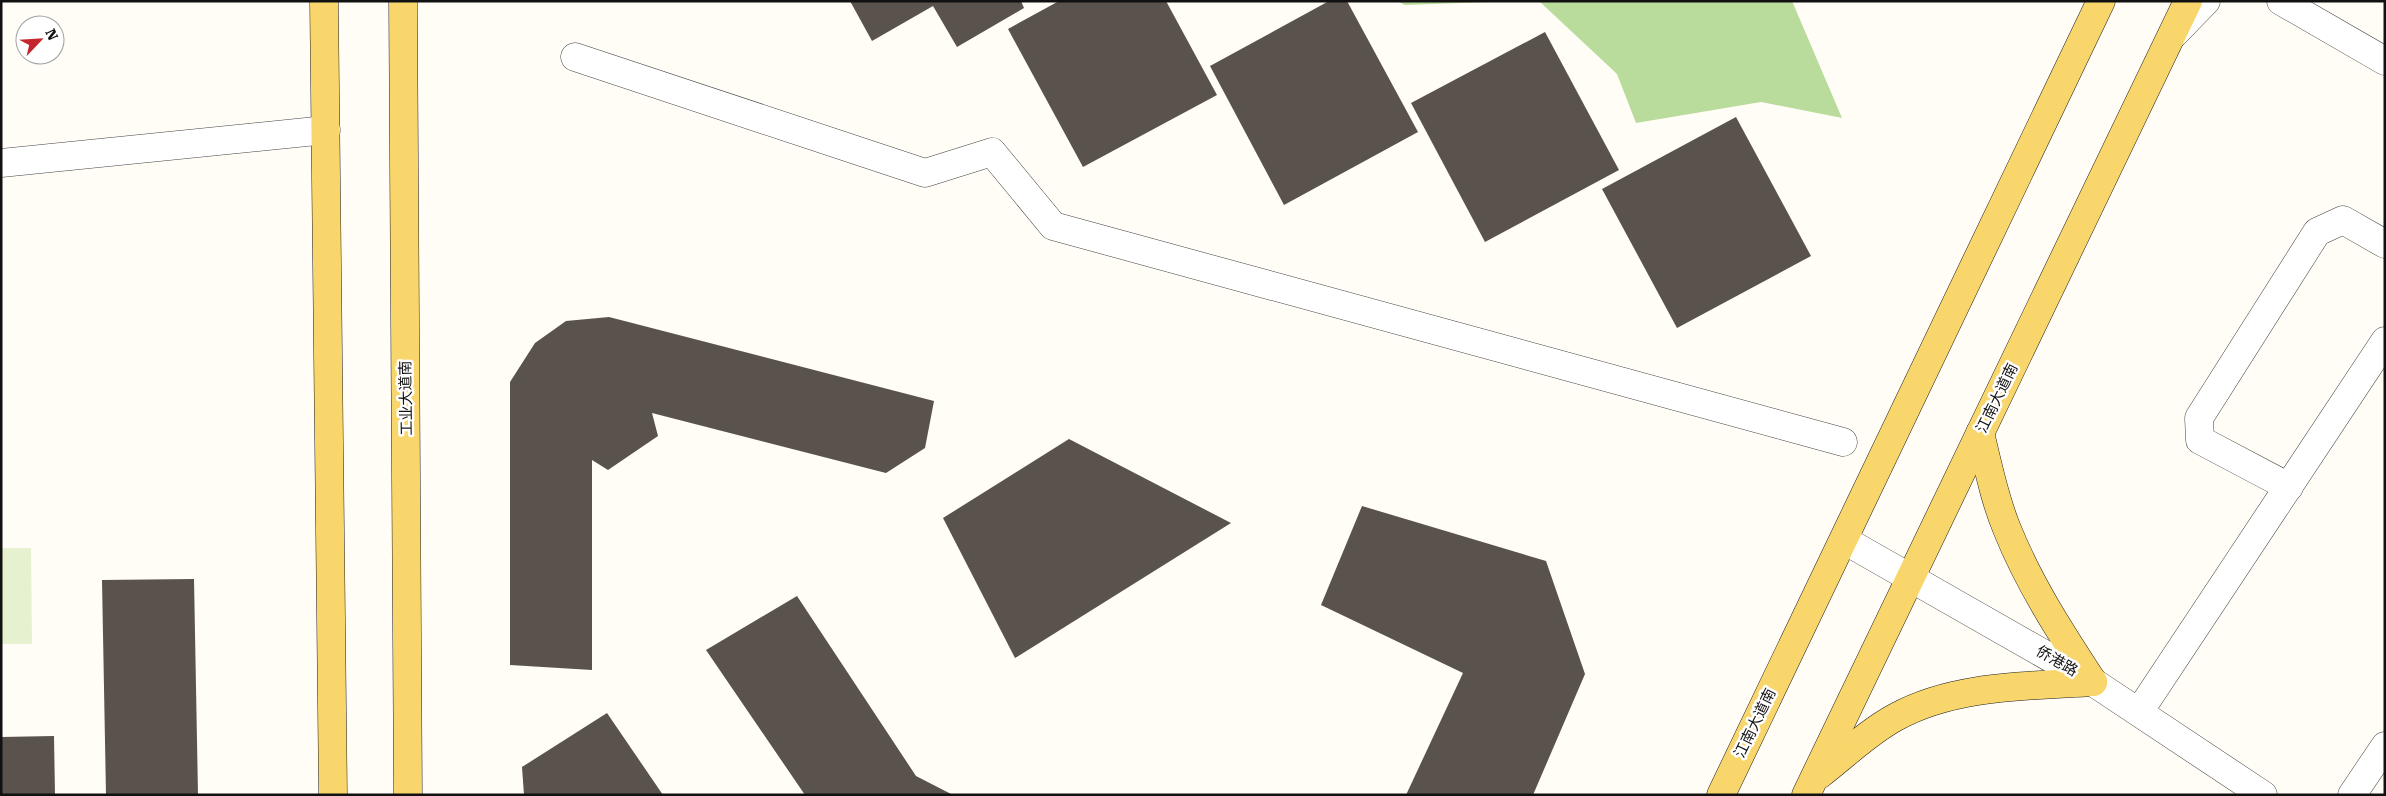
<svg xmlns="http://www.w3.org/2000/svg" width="2386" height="796" viewBox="0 0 2386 796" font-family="'Roboto Serif','Noto Sans SC',serif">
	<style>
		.forest { fill: #b9dc9c }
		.pitch { fill: #e6f2cf }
		.building { fill: #5a524d }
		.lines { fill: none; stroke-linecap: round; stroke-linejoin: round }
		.minor-casing { stroke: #444; stroke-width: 29 }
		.major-casing { stroke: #222; stroke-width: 29 }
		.minor { stroke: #fff; stroke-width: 28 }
		.major { stroke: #f9d66b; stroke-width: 28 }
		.labels { text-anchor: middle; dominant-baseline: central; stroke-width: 5; stroke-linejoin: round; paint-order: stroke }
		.street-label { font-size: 15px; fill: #111; stroke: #fff }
	</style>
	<rect width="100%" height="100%" fill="#fffdf5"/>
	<g class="forest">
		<path d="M1397,1H1516L1405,5Z"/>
		<path d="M1539,1H1792L1842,118L1761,102L1636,123L1617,74Z"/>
	</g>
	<path class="pitch" d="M1,548H31L32,644H1Z"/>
	<g class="building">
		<path d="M850,1H1021L1024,8L957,47L933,6L872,41Z"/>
		<path d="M1059,1H1166L1217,95L1083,167L1008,29Z"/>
		<path d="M1329,1H1347L1418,132L1284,205L1210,66Z"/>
		<path d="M1545,32L1619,170L1485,242L1411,103Z"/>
		<path d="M1736,117L1811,256L1677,328L1602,189Z"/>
		<path d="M609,317L934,401L925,448L886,473L652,413L658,436L608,470L592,460V670L510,665V382L535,343L566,321Z"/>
		<path d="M1069,439L1231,523L1015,658L943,518Z"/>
		<path d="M1362,506L1546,561L1585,674L1533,795H1406L1463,673L1321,605Z"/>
		<path d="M194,579L198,795H106L102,580Z"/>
		<path d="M797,596L916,776L953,795H805L706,650Z"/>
		<path d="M607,713L663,795H524L522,767Z"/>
		<path d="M54,736L55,795H1V737Z"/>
	</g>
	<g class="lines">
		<defs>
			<g id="minor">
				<path d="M2281,1L2385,61"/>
				<path d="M2175,33L2206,1"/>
				<path d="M575,57L925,173L992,152L1053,226L1843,442"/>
				<path d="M1,163L326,130"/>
				<path d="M2289,487L2200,440L2199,418L2317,232L2343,220L2385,244"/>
				<path d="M1844,540L2093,682L2263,795"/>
				<path d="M2139,712L2385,341"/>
				<path d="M2352,795L2385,746"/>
			</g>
			<g id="major">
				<path d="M324,1L333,795"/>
				<path d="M403,1L408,795"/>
				<path d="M1980,433C1988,465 1994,498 2007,529C2029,584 2061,633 2093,682"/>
				<path d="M1819,775C1844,756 1868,732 1896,717C1954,685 2028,686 2093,682"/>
				<path d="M1721,795L2101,1"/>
				<path d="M1806,795L2188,1"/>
			</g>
		</defs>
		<use href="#minor" class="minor-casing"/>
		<use href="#major" class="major-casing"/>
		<use href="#minor" class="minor"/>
		<use href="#major" class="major"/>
	</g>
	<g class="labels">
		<g class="street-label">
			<text transform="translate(406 398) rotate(-91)">工业大道南</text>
			<text transform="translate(1997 398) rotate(-64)">江南大道南</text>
			<text transform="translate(2057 661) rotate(30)">侨港路</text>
			<text transform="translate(1755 723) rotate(-64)">江南大道南</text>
		</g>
	</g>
	<rect width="2386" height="796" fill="none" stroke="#111111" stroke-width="5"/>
	<g transform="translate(40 40) rotate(65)"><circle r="24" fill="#ffffff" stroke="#a0a0a0"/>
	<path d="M0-4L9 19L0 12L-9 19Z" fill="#c4262e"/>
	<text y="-8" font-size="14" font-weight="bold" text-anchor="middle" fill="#111111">N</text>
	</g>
</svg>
